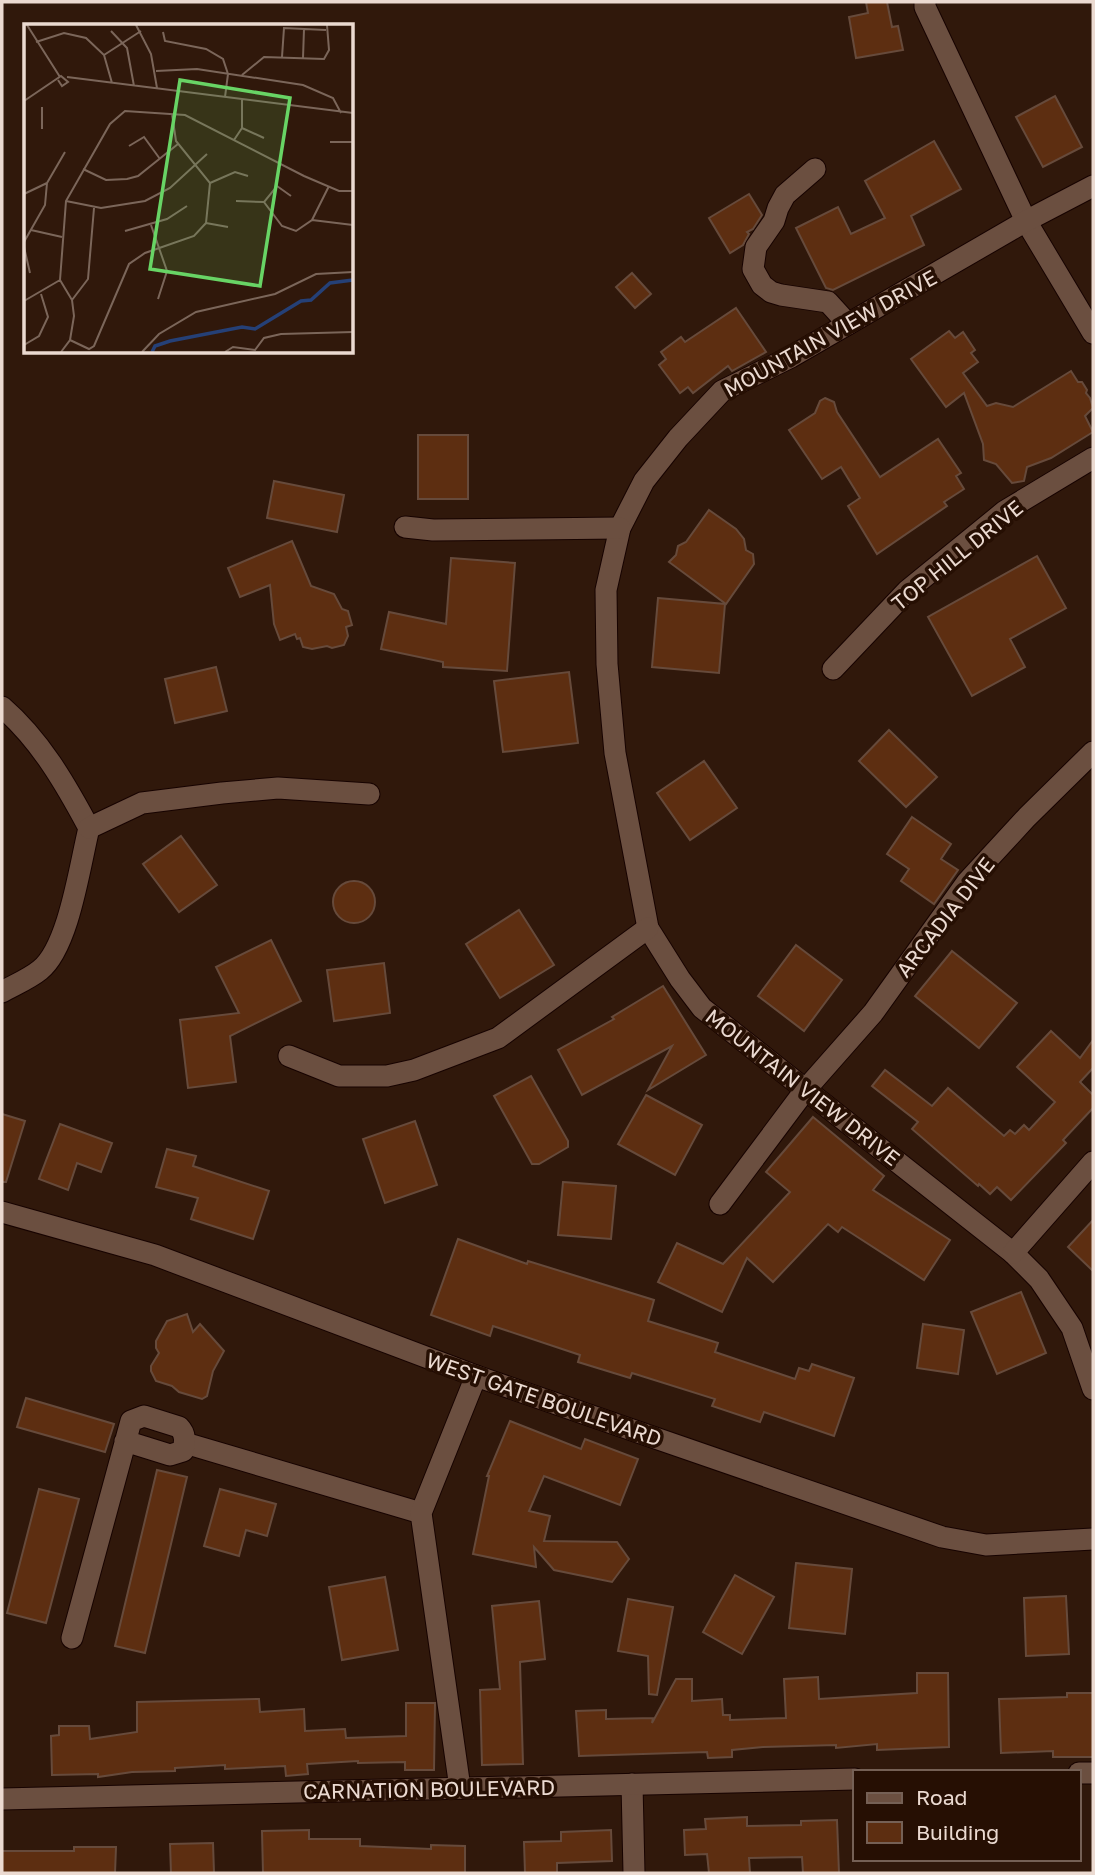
<svg xmlns="http://www.w3.org/2000/svg" width="1095" height="1875" viewBox="0 0 1095 1875" font-family="'Golos Text',sans-serif">
	<style>
		.building { fill: #5d2e11; stroke: #664a3b; stroke-width: 2 }
		.lines { fill: none; stroke-linecap: round; stroke-linejoin: round }
		.minor-casing { stroke: #170300; stroke-width: 23 }
		.minor { stroke: #6b4f40; stroke-width: 21 }
		.labels { text-anchor: middle; dominant-baseline: central; stroke-width: 7; stroke-linejoin: round; paint-order: stroke }
		.street-label { font-size: 21px; fill: #ebdad1; stroke: #260f03 }
		.inset-river { fill: none; stroke: #254077; stroke-width: 3.5 }
		.inset-road { fill: none; stroke: #7b665a; stroke-width: 2 }
		.view { fill: #68d465; fill-opacity: 0.15; stroke: #68d465; stroke-width: 3.5 }
		.inset-edge { fill: none; stroke: #ebdad1; stroke-width: 3.5 }
	</style>
	<rect width="100%" height="100%" fill="#30180b"/>
	<g class="building">
		<path d="M866,2H887L892,27L898,26L903,50L856,58L849,17L868,13Z"/>
		<path d="M1055,96L1082,147L1043,167L1016,117Z"/>
		<path d="M934,141L961,189L911,216L924,245L833,290L826,288L796,228L838,207L851,234L885,218L865,181Z"/>
		<path d="M749,194L762,215L753,229L747,232L749,234L743,245L730,253L709,218Z"/>
		<path d="M632,273L651,294L635,308L616,287Z"/>
		<path d="M736,308L766,352L732,371L728,366L693,393L688,387L680,393L659,365L666,359L661,352L681,337L685,342Z"/>
		<path d="M949,331L955,338L963,332L975,350L971,353L978,362L963,373L987,406L996,403L1013,407L1071,371L1078,382H1082L1087,390L1086,393L1090,398L1093,408L1085,416L1093,432L1051,458L1027,467L1024,481L1012,483L996,464L984,460L983,444L964,393L946,407L911,359Z"/>
		<path d="M825,398L834,402L837,412L880,477L938,439L961,473L956,476L964,489L944,502L947,506L877,554L848,506L860,498L841,467L822,479L789,430L815,413L820,401Z"/>
		<rect x="418" y="435" width="50" height="64"/>
		<path d="M274,481L344,495L337,532L267,518Z"/>
		<path d="M709,510L736,529L744,539L746,550L753,554L754,564L726,604L669,562L676,555L678,546L686,542Z"/>
		<path d="M292,541L311,586L334,594L342,609L348,611L352,625L346,627L348,636L344,645L332,648L327,646L312,649L303,647L300,638L297,639L295,634L280,640L274,624L270,585L240,597L228,568Z"/>
		<path d="M1037,556L1066,608L1010,639L1025,667L972,696L928,617Z"/>
		<path d="M451,558L515,563L507,671L443,667V662L381,649L389,612L446,624Z"/>
		<path d="M658,598L725,604L719,673L652,667Z"/>
		<path d="M216,667L227,711L175,723L165,679Z"/>
		<path d="M569,672L578,743L503,752L494,681Z"/>
		<path d="M889,730L937,777L906,807L859,761Z"/>
		<path d="M704,761L737,808L690,840L657,793Z"/>
		<path d="M912,817L951,844L941,859L958,870L934,904L901,881L909,869L887,854Z"/>
		<path d="M181,836L217,885L179,912L143,864Z"/>
		<circle cx="354" cy="902" r="21"/>
		<path d="M519,910L554,965L500,998L466,944Z"/>
		<path d="M271,940L301,1001L230,1036L236,1082L188,1088L180,1020L239,1013L216,967Z"/>
		<path d="M796,945L842,980L804,1031L758,996Z"/>
		<path d="M952,951L1017,1003L979,1048L915,996Z"/>
		<path d="M384,963L390,1013L334,1021L327,970Z"/>
		<path d="M663,986L706,1055L648,1090L672,1046L582,1095L558,1050L614,1019L612,1017Z"/>
		<path d="M1051,1031L1080,1058L1093,1040V1068L1080,1082L1093,1095V1108L1063,1140L1066,1143L1011,1200L997,1187L990,1194L979,1184L978,1186L912,1129L918,1122L872,1086L885,1070L932,1106L948,1088L1004,1136L1010,1130L1015,1134L1024,1125L1029,1130L1055,1102L1017,1067Z"/>
		<path d="M531,1076L568,1141V1147L539,1164H532L494,1096Z"/>
		<path d="M646,1095L702,1125L675,1175L618,1144Z"/>
		<path d="M2,1114L25,1121L6,1182H2Z"/>
		<path d="M813,1117L884,1176L873,1190L950,1240L924,1280L842,1227L838,1232L828,1224L773,1282L747,1258L722,1312L658,1282L677,1243L723,1264L790,1192L766,1172Z"/>
		<path d="M415,1121L437,1185L385,1203L363,1139Z"/>
		<path d="M60,1124L112,1143L101,1172L77,1163L68,1190L39,1179Z"/>
		<path d="M167,1149L196,1156L193,1166L269,1191L253,1239L191,1219L198,1198L156,1187Z"/>
		<path d="M563,1182L616,1186L611,1239L558,1235Z"/>
		<path d="M1093,1220V1271L1068,1247Z"/>
		<path d="M458,1239L527,1264L528,1261L654,1300L648,1321L718,1343L715,1352L795,1379L799,1368L809,1371L812,1364L854,1378L834,1436L764,1412L760,1422L712,1406L715,1399L632,1373L630,1378L578,1362L580,1355L493,1326L490,1336L431,1315Z"/>
		<path d="M1021,1292L1046,1353L997,1374L971,1312Z"/>
		<path d="M187,1314L193,1332L200,1324L224,1351L213,1371L207,1396L202,1399L179,1392L172,1386L156,1381L151,1371V1366L159,1353L156,1348V1341L167,1321Z"/>
		<path d="M923,1324L964,1330L958,1374L917,1368Z"/>
		<path d="M26,1398L114,1424L105,1452L17,1427Z"/>
		<path d="M510,1421L581,1449L585,1439L638,1459L620,1505L544,1476L529,1511L550,1516L544,1541L617,1542L629,1559L612,1582L554,1570L534,1547L536,1567L473,1554L489,1476H487Z"/>
		<path d="M157,1470L187,1477L145,1653L115,1646Z"/>
		<path d="M39,1489L79,1499L46,1623L7,1613Z"/>
		<path d="M220,1489L276,1504L267,1536L246,1530L239,1556L204,1546Z"/>
		<path d="M796,1563L852,1569L845,1634L789,1628Z"/>
		<path d="M735,1575L774,1597L742,1654L703,1632Z"/>
		<path d="M385,1577L398,1650L342,1660L329,1587Z"/>
		<path d="M1066,1596L1069,1654L1026,1656L1024,1598Z"/>
		<path d="M628,1599L673,1607L657,1695L649,1694L648,1656L618,1651Z"/>
		<path d="M539,1601L545,1659L520,1662L523,1764L482,1765L480,1690L500,1689L492,1606Z"/>
		<path d="M917,1673H948L949,1747L877,1750V1744L836,1748V1745L763,1747L732,1750V1757L708,1758L707,1752L579,1756L576,1711L606,1710V1719L653,1718L652,1723L676,1679H692V1701L722,1699L723,1715H730V1720L786,1718L784,1679L818,1677L819,1699L917,1693Z"/>
		<path d="M1067,1693H1093V1757H1053V1751L1001,1753L999,1699L1067,1697Z"/>
		<path d="M259,1699L260,1712L304,1709L305,1731L345,1729L346,1738L406,1736V1703H435L434,1770H405V1762L358,1763V1761L307,1764L308,1774L286,1776L285,1766L225,1769V1765L175,1768V1771L132,1772L98,1777V1774L52,1775L51,1736L59,1735V1726H89L90,1739L137,1732V1702Z"/>
		<path d="M747,1817V1826L801,1825V1821L837,1820L839,1873H803L802,1857L749,1858L750,1873H709L707,1854L685,1855L684,1830L706,1829L705,1819Z"/>
		<path d="M309,1830V1839H360V1846L431,1849V1845L465,1846V1873H263L262,1831Z"/>
		<path d="M611,1830L612,1861L557,1863V1873H525L524,1842L561,1841V1832Z"/>
		<path d="M213,1843L214,1873H171L170,1844Z"/>
		<path d="M74,1847H116L115,1873H2V1851H74Z"/>
	</g>
	<g class="lines">
		<defs>
			<g id="minor">
				<path d="M925,2V7L1026,221L1093,333"/>
				<path d="M815,169L785,195L778,208L774,221L756,247L753,269L762,285L771,292L781,295L828,302L848,324"/>
				<path d="M1093,186L1026,221L791,357L722,391L678,438L644,481L620,528L606,590L607,664L615,753L648,928L680,979L702,1008L1013,1253L1039,1279L1072,1328L1093,1389"/>
				<path d="M405,527L433,530L620,528"/>
				<path d="M833,669L907,591L1005,511L1093,458"/>
				<path d="M2,707C40,740 65,783 89,828C80,864 69,947 40,970C29,979 14,985 2,992"/>
				<path d="M89,828L142,803L222,793L278,788L369,794"/>
				<path d="M289,1056L339,1076H387L414,1070L498,1038L648,928"/>
				<path d="M720,1204L806,1089L873,1013L967,882L1027,817L1093,752"/>
				<path d="M2,1212L155,1255L476,1376L942,1537L986,1545L1093,1539"/>
				<path d="M1013,1253L1093,1162"/>
				<path d="M185,1443L421,1513"/>
				<path d="M72,1638L131,1421L144,1416L179,1427C186,1434 185,1442 183,1451L170,1455L125,1441"/>
				<path d="M1079,1773H1093"/>
				<path d="M632,1784L634,1873"/>
				<path d="M460,1788L421,1513L476,1376"/>
				<path d="M2,1799L855,1779"/>
			</g>
		</defs>
		<use href="#minor" class="minor-casing"/>
		<use href="#minor" class="minor"/>
	</g>
	<g class="labels">
		<g class="street-label">
			<text transform="translate(830 333) rotate(-29)">MOUNTAIN VIEW DRIVE</text>
			<text transform="translate(957 555) rotate(-39)">TOP HILL DRIVE</text>
			<text transform="translate(945 917) rotate(-52)">ARCADIA DIVE</text>
			<text transform="translate(803 1087) rotate(38)">MOUNTAIN VIEW DRIVE</text>
			<text transform="translate(544 1399) rotate(19)">WEST GATE BOULEVARD</text>
			<text transform="translate(429 1789) rotate(-1)">CARNATION BOULEVARD</text>
		</g>
	</g>
	<g transform="translate(24 24)">
		<rect width="329" height="329" fill="#30180b"/>
		<path class="inset-river" d="M128,328L131,322L146,317L218,303L231,305L277,277L287,276L306,259L329,256"/>
		<path class="inset-road" d="M3,1L36,53M112,1L127,30L133,64M87,7L103,24L110,62M139,8L141,17L182,25L199,35L204,50L201,73M12,18L40,9L62,14L80,31L88,59M80,31L117,7M258,33L260,4L302,6M279,34L280,5M132,47L173,45L279,61L309,74L317,89M218,51L240,33L300,35L305,26L303,1M43,53L329,89M0,77L37,52L44,58L38,62L34,56M218,104L240,114M18,105V83M210,116L218,104V75M306,118H329M105,122L120,113L136,135M59,145L82,156L103,155L114,152L154,120M23,159L41,128M186,159L211,148L224,152M0,170L23,159M267,172L253,162L240,178L258,202L272,207L288,196L305,162M42,177L77,184L121,177L146,164L183,130M212,177L240,178M288,196L329,201M182,199L204,203M127,201L143,247L134,275M7,206L38,213M101,207L143,195L163,182M0,218L21,181L23,159M0,223L6,249M36,256L48,276L50,292L46,316L37,328M48,276L64,255L70,184M0,277L36,256L42,177L86,100L101,87L161,91L280,152L315,167H329M46,316L65,325L70,322L105,240L121,229L170,212L182,199L186,159L152,117L148,90M0,321L15,312L24,293L17,270M118,328L135,310L172,288L251,270L292,250L329,248M201,328L209,323L231,326L240,314L257,310L329,308"/>
		<path class="view" d="M156,56L266,74L236,262L126,245Z"/>
		<rect width="329" height="329" class="inset-edge"/>
	</g>
	<rect width="1095" height="1875" fill="none" stroke="#ebdad1" stroke-width="7"/>
	<rect x="853" y="1770" width="228" height="91" fill="#260f03" stroke="#756055" stroke-width="2"/>
	<rect x="867" y="1793" width="35" height="10" fill="#6b4f40" stroke="#756055" stroke-width="2"/>
	<text x="916" y="1805" font-size="21" fill="#ebdad1">Road</text>
	<rect x="867" y="1822" width="35" height="21" fill="#5d2e11" stroke="#756055" stroke-width="2"/>
	<text x="916" y="1840" font-size="21" fill="#ebdad1">Building</text>
</svg>
